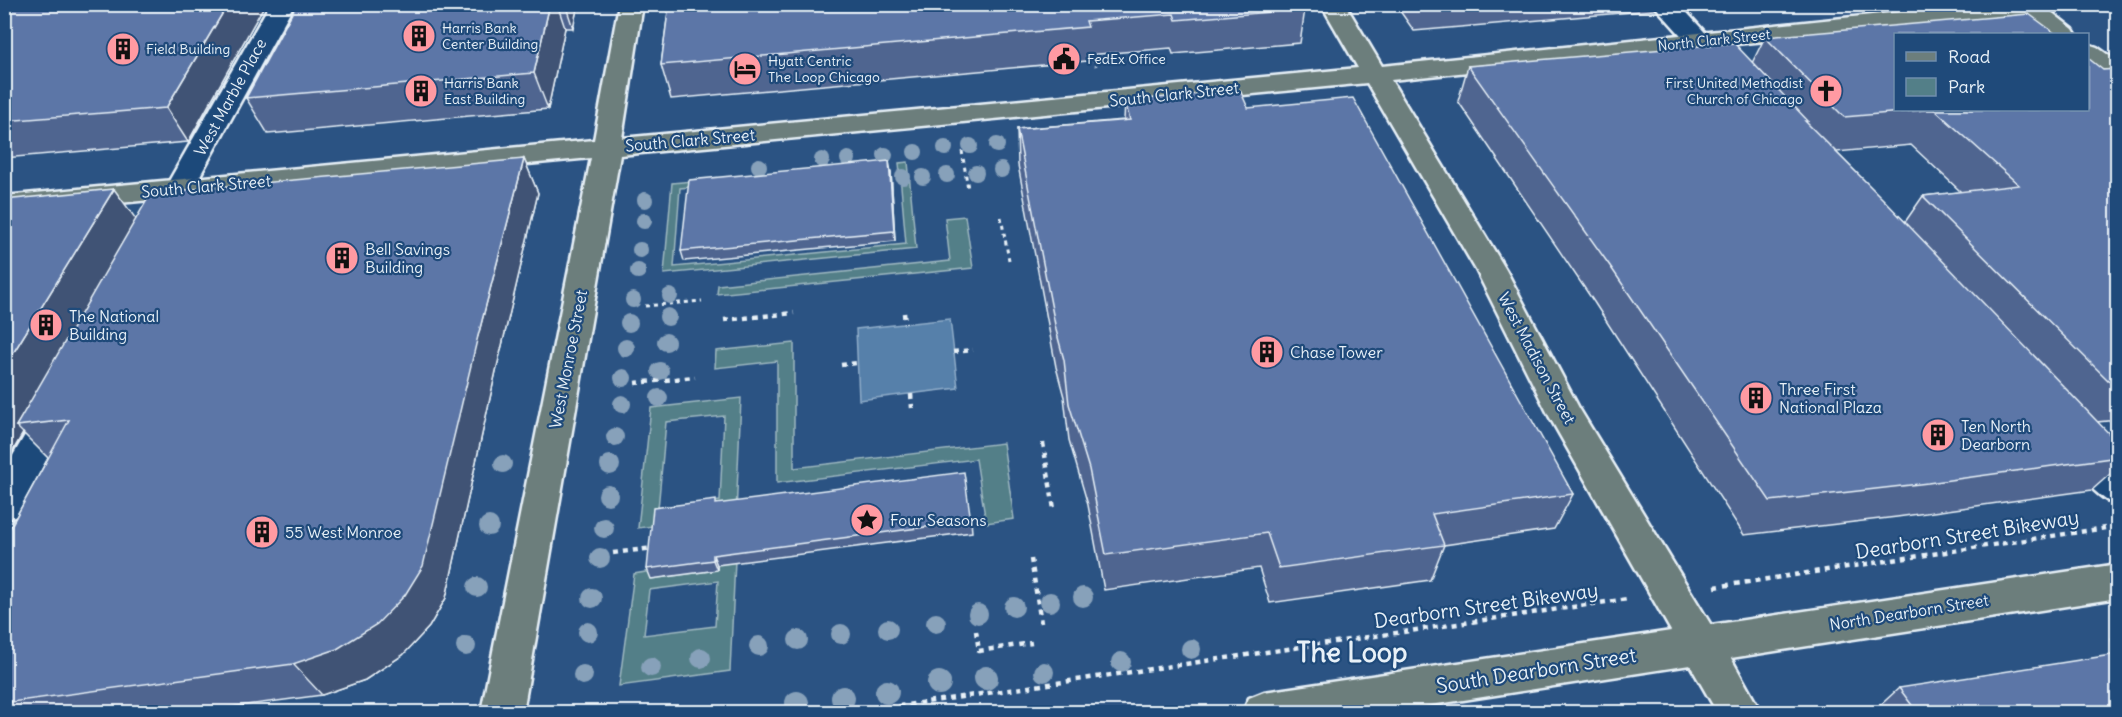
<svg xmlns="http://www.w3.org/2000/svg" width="2122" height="717" viewBox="0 0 2122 717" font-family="Delius,sans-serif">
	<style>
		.green { fill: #537f88; stroke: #9eb8c0; stroke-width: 1.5; fill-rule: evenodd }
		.water { fill: #5680aa; stroke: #90adc9; stroke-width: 1.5 }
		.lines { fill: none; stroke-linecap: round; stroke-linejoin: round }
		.minor-casing { stroke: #e8f1f8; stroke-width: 5 }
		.major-casing { stroke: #e8f1f8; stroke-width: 5 }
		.path-far1 { stroke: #e8f1f8; stroke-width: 3; stroke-dasharray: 4 4; stroke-linecap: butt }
		.path { stroke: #e8f1f8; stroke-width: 4.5; stroke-dasharray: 5 5; stroke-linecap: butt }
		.minor { fill: #1f4a7a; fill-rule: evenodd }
		.major { fill: #6c7e7c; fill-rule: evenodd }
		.tree { fill: #87a1ba }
		.wall { fill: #4f6590; stroke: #e8f1f8; stroke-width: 1.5; fill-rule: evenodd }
		.shaded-wall { fill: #405375; stroke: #e8f1f8; stroke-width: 1.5 }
		.building { fill: #5c76a7; stroke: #e8f1f8; stroke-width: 1.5 }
		.labels { text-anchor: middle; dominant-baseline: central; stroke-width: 4.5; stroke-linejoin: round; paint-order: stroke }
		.far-poi-label { font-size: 14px; fill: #e8f1f8; stroke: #1f4a7a; text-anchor: start }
		.far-street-label { font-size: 14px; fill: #e8f1f8; stroke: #1f4a7a }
		.street-label { font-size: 16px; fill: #e8f1f8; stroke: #1f4a7a }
		.poi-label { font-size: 16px; fill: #e8f1f8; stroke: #1f4a7a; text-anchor: start }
		.near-street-label { font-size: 20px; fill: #e8f1f8; stroke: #1f4a7a }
		.near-district-label { font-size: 27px; font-weight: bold; fill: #e8f1f8; stroke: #1f4a7a }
	</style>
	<rect width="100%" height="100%" fill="#2b5383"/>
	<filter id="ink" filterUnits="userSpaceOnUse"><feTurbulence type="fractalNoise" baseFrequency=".0167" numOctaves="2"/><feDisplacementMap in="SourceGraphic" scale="12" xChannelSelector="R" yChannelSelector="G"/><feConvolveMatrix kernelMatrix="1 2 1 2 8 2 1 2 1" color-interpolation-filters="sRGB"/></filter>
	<g filter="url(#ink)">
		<g class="green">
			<path d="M908,162L916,249L664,274L672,183L748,176V182L680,188L674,267L906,244L899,163Z"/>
			<path d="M965,216L973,268L717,294L718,285L950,261L945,218Z"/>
			<path d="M794,343V468L1003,443L1014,519L986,523L976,459L777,483V361L715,368L716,351Z"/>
			<path d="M741,398L736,515L638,528L651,408ZM724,416L720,501L658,509L666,422Z"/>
			<path d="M735,560L730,671L619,686L634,574L652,571V579L716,570L717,563ZM718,581L715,626L644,635L649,590Z"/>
		</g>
		<path class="water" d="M950,319L958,388L859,400L856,329Z"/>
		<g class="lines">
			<defs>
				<g id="minor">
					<path d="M270,4H294L173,225L163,228L153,225L148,218Z"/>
					<path d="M1653,4H1679L1732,62L1736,67L1732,72L1723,75L1714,72Z"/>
					<path d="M58,395L70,399L75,408L17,516L4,520V471L46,399Z"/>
					<path d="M2075,431L2087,435L2118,467V506C2097,499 2068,464 2057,445L2063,435Z"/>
				</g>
				<g id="major">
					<path d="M619,4H643L622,138L1358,68L1321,4H1345L1382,66L1978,4H2065L2061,9L2050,11L2073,29L2076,34H2049L2023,14L1391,80L1506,270L1579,408L1711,625L2118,564V598L1731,658L1761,712H1717L1690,665L1386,712H1243L1249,698L1264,692L1671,631L1549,416L1476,270L1367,83L620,155L523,712H481L591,158L4,214V196L594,140Z"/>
					<path d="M2088,44L2097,47L2118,62V83L2109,80L2088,64Z"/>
				</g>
			</defs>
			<use href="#minor" class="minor-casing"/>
			<use href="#major" class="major-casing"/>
			<g class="path-far1">
				<path d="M1091,50L1096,66"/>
				<path d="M962,151L968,189"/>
				<path d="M1001,217L1009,260"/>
				<path d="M645,306L702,301"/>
			</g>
			<g class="path">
				<path d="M904,313L905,324"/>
				<path d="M724,320L794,313"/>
				<path d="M953,352L973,350"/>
				<path d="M841,365L857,363"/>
				<path d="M635,383L695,377"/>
				<path d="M911,394L912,408"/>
				<path d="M1043,443L1054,509"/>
				<path d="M2012,526L2052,519"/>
				<path d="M613,553L653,548"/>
				<path d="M1031,559L1041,623"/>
				<path d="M1715,587L2105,528"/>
				<path d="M976,631L979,651L1032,643"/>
				<path d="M2111,640L2118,639"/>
				<path d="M1799,709L1801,712"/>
				<path d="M859,712L1627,599"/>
			</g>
			<use href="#minor" class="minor"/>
			<use href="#major" class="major"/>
		</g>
		<g class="tree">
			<circle cx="997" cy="145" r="8"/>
			<circle cx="970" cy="146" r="8"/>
			<circle cx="945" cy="148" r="8"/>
			<circle cx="915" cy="152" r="8"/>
			<circle cx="885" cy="155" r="8"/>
			<circle cx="848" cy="159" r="8"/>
			<circle cx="822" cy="160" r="8"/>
			<circle cx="759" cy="166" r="8"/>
			<circle cx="1001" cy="170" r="8"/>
			<circle cx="976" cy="173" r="8"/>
			<circle cx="947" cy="175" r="8"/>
			<circle cx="903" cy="177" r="8"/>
			<circle cx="923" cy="177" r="8"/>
			<circle cx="645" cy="200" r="8"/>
			<circle cx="644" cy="221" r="8"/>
			<circle cx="640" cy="250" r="8"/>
			<circle cx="638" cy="271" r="8"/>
			<circle cx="670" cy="296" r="8"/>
			<circle cx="633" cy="300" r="8"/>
			<circle cx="668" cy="317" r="9"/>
			<circle cx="629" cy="323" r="9"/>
			<circle cx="666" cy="342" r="9"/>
			<circle cx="626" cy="348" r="9"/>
			<circle cx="660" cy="371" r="9"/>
			<circle cx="623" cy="378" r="9"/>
			<circle cx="659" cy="398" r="9"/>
			<circle cx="622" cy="404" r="9"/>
			<circle cx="615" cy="437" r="9"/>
			<circle cx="610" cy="465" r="10"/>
			<circle cx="503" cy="464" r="9"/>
			<circle cx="608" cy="495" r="10"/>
			<circle cx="489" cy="526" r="10"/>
			<circle cx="604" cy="528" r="10"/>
			<circle cx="600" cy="558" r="10"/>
			<circle cx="477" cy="587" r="10"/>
			<circle cx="1083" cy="597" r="10"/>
			<circle cx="592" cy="598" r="10"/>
			<circle cx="1050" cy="602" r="10"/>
			<circle cx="1014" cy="607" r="10"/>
			<circle cx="978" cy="614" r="10"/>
			<circle cx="936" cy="623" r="10"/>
			<circle cx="888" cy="629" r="10"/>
			<circle cx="588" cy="632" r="10"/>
			<circle cx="841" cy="634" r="10"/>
			<circle cx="798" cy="640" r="10"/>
			<circle cx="466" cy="646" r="10"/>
			<circle cx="759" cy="646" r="10"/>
			<circle cx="1191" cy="649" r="10"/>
			<circle cx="701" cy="658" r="10"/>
			<circle cx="1121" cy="662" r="10"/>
			<circle cx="651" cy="667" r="10"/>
			<circle cx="1044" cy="672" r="10"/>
			<circle cx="583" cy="675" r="10"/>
			<circle cx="986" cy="678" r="12"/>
			<circle cx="939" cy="683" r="12"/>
			<circle cx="887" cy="692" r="12"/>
			<circle cx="843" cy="698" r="12"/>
			<circle cx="797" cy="703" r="12"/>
		</g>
		<g class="wall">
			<path d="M4,4H265L188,142L4,158Z"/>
			<path d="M297,4H578L573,28H565L548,109L268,134L246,98Z"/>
			<path d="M669,4L1305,9L1300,43L1173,54L1171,48L1087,55V61L671,99L661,65Z"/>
			<path d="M1395,4H1658L1655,10L1414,31Z"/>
			<path d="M1682,4H1713V5L1686,8Z"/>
			<path d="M1765,37L1896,110H2088L2103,70L2118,69V420L2097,422L2118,457V467L2092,490L1897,517L1744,535L1594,302L1458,101L1468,66L1752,63ZM1911,145L1961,192L1923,196L1905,222L1836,152Z"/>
			<path d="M1125,101L1248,108L1573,494L1554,529L1444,545L1430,580L1270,603L1259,568L1104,590L1088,505L1069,440L1064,397L1056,367L1018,165L1017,129L1124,120Z"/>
			<path d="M524,159L538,193L496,371L446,598L429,627L403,655L365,680L322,695L194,712H4V539L48,458L23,433L4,466V200L136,219Z"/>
			<path d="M891,172L895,241L684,261L681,251Z"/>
			<path d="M717,504L971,521L972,532L717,565V570L651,579L647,569Z"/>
			<path d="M1899,688L2118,712H1873Z"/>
		</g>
		<g class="shaded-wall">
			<path d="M228,4H265L188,142L166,108Z"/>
			<path d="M550,4H557L565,28L548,109L534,73Z"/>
			<path d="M565,4H578L573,28Z"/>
			<path d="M524,159L538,193L496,371L446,598L429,627L403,655L365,680L322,695L293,664L478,336Z"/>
			<path d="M889,161L891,172L895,241L894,231Z"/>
			<path d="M114,189L141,226L16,426L23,433L4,466V368Z"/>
			<path d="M713,555L717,565V570L713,560Z"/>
		</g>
		<g class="building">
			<path d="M4,4H228L166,108L4,121Z"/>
			<path d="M297,4H550L534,73L246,98Z"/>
			<path d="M669,4H1303L1305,9L1176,20L1174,14L1086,21L1088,27L661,65Z"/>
			<path d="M2029,14L2056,34H1896V110H1925L1844,117L1765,37Z"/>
			<path d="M1734,43L1808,121H1805L1885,201L2118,443V457L1928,483L1770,501L1610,266L1468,66Z"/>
			<path d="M2088,58L2103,70L2118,69V388H2116L1923,196L2019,185L1935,110H2088Z"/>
			<path d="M1240,90L1248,108L1353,98L1573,494L1432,514L1444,545L1279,568L1267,533L1106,555L1089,469L1069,404L1064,360L1056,330L1017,129L1130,120L1125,101Z"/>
			<path d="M524,159L478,336L423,566L405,595L377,624L337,649L293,664L4,703V539L69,420L16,426L151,193Z"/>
			<path d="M889,161L894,231L681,251L689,180Z"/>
			<path d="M114,189L4,368V200Z"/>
			<path d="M964,472L971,521L713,555V560L647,569L653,508L716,500V504Z"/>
			<path d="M2118,654V712H1917L1899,688Z"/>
		</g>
	</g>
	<defs>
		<symbol id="building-disc" viewBox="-11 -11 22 22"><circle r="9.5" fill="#ff9aa2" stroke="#1f4a7a"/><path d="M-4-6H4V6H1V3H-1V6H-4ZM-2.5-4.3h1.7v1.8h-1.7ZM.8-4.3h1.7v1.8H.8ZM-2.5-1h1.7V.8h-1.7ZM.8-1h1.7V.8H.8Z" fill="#111"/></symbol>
		<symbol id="civic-disc" viewBox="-11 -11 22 22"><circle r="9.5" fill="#ff9aa2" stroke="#1f4a7a"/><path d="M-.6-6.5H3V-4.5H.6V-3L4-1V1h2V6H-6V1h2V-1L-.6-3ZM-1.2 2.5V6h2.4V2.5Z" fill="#111"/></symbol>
		<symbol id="hotel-disc" viewBox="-11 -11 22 22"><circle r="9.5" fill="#ff9aa2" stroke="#1f4a7a"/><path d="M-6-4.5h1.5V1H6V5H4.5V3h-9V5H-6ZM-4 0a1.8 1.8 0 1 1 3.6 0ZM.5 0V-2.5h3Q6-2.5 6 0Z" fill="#111"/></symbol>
		<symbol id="church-disc" viewBox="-11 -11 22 22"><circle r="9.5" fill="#ff9aa2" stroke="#1f4a7a"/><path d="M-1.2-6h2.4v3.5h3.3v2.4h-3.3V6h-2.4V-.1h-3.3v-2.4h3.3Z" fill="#111"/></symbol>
		<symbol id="sight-disc" viewBox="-11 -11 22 22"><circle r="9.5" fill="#ff9aa2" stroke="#1f4a7a"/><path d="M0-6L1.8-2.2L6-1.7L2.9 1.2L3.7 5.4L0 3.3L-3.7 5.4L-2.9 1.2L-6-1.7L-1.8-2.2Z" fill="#111"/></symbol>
	</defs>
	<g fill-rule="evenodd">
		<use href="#building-disc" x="400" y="17" width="38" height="38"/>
		<use href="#building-disc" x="104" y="30" width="38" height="38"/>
		<use href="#civic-disc" x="1045" y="40" width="38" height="38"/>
		<use href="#hotel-disc" x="726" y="50" width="38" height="38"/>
		<use href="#building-disc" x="402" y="72" width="38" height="38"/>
		<use href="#church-disc" x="1807" y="72" width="38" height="38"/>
		<use href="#building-disc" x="323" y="239" width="38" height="38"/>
		<use href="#building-disc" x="27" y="306" width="38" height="38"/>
		<use href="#building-disc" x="1248" y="333" width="38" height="38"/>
		<use href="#building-disc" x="1737" y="379" width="38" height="38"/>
		<use href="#building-disc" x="1919" y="416" width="38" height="38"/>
		<use href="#sight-disc" x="848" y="501" width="38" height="38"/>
		<use href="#building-disc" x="243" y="513" width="38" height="38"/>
	</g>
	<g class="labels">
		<g class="far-poi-label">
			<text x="442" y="28">Harris Bank<tspan x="442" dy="16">Center Building</tspan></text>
			<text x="146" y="49">Field Building</text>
			<text x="1087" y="59">FedEx Office</text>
			<text x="768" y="61">Hyatt Centric<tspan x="768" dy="16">The Loop Chicago</tspan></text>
			<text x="444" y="83">Harris Bank<tspan x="444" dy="16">East Building</tspan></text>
			<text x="1803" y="83" text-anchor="end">First United Methodist<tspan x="1803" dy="16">Church of Chicago</tspan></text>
		</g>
		<g class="far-street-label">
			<text transform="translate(1714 40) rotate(-6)">North Clark Street</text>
		</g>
		<g class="street-label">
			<text transform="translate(1174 94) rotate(-6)">South Clark Street</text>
			<text transform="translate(230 97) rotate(-61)">West Marble Place</text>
			<text transform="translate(690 140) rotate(-5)">South Clark Street</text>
			<text transform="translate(206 186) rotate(-5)">South Clark Street</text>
			<text transform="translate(1537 358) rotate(62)">West Madison Street</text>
			<text transform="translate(568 359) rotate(-79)">West Monroe Street</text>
			<text transform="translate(1909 612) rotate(-9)">North Dearborn Street</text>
		</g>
		<g class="poi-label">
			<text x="365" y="249">Bell Savings<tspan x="365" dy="18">Building</tspan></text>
			<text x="69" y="316">The National<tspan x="69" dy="18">Building</tspan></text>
			<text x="1290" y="352">Chase Tower</text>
			<text x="1779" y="389">Three First<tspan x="1779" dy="18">National Plaza</tspan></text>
			<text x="1961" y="426">Ten North<tspan x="1961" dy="18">Dearborn</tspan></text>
			<text x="890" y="520">Four Seasons</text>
			<text x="285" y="532">55 West Monroe</text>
		</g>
		<g class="near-street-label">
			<text transform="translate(1967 534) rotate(-9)">Dearborn Street Bikeway</text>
			<text transform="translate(1486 605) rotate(-8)">Dearborn Street Bikeway</text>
			<text transform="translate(1536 670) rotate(-9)">South Dearborn Street</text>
		</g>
		<g class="near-district-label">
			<text x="1352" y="652">The Loop</text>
		</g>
	</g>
	<rect width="2122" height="717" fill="none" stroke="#1f4a7a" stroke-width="24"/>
	<rect x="12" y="12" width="2098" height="693" fill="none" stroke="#e8f1f8" stroke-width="2" filter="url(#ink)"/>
	<rect x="1894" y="33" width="195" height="78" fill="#1f4a7a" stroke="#6f8dac" stroke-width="1.5"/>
	<rect x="1906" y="52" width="30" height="9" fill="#6c7e7c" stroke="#6f8dac" stroke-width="1.5"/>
	<text x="1948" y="63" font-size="18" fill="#e8f1f8">Road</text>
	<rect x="1906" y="78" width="30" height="18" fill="#537f88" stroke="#6f8dac" stroke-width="1.5"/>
	<text x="1948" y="93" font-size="18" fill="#e8f1f8">Park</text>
</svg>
